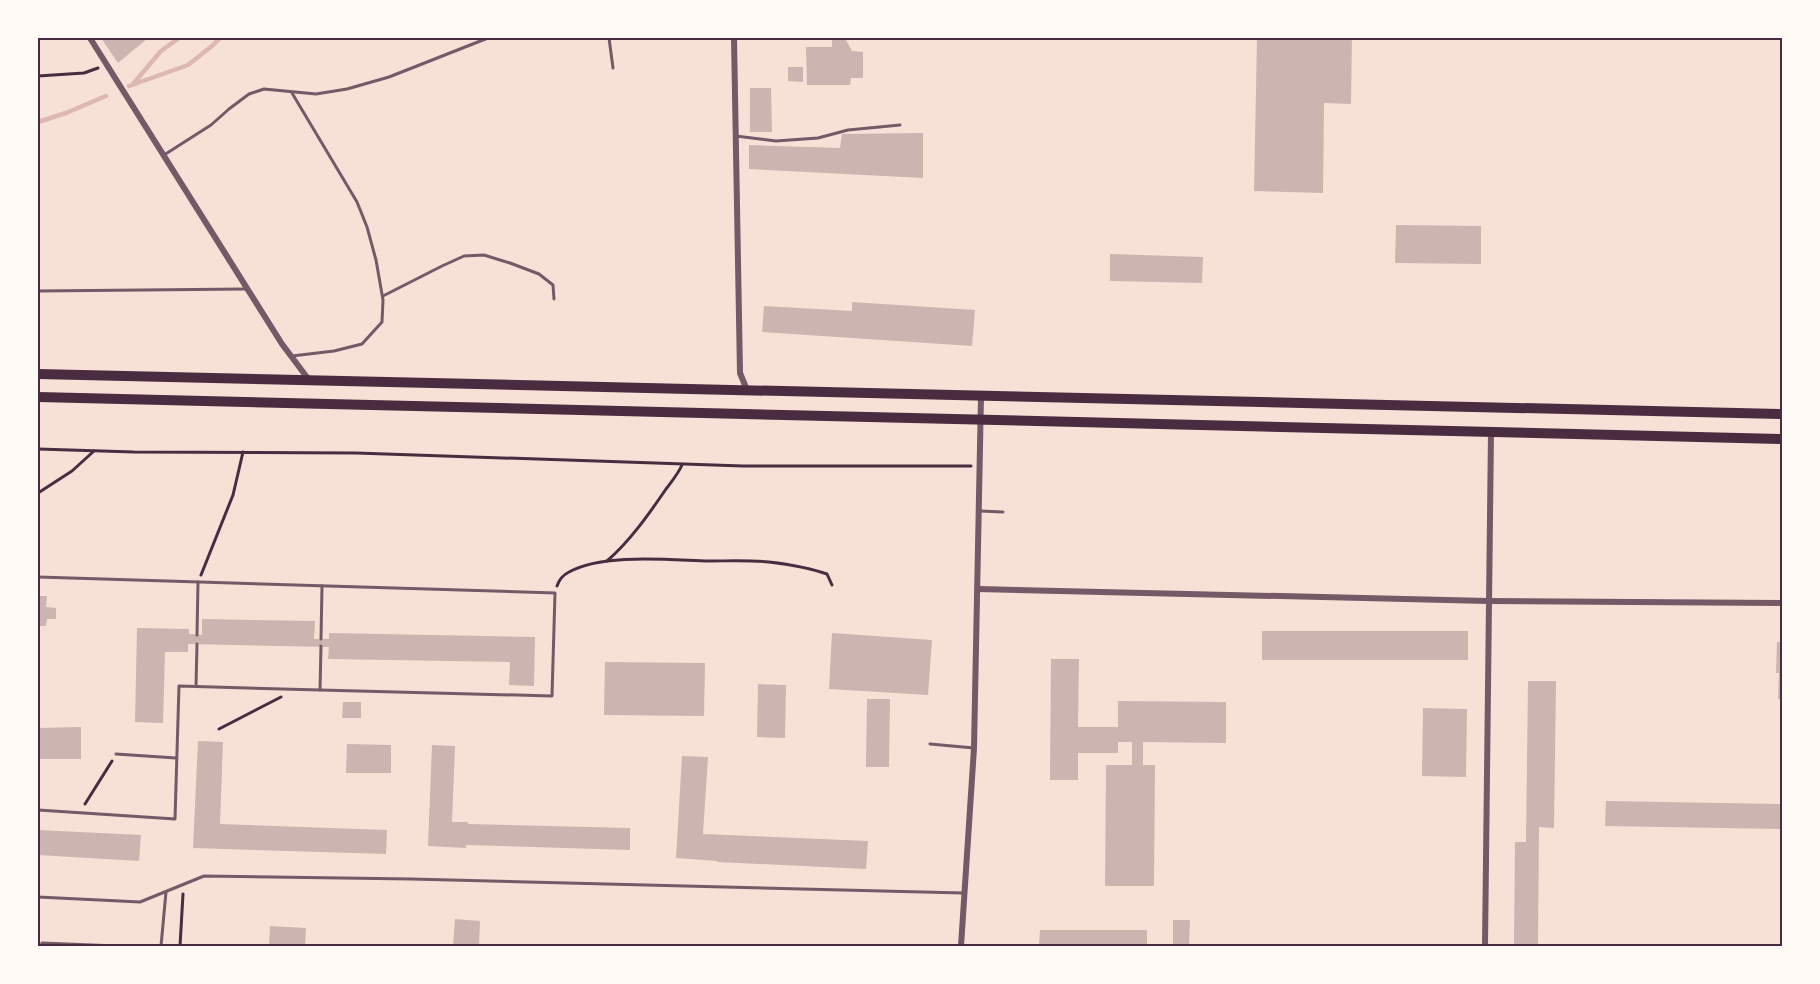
<svg xmlns="http://www.w3.org/2000/svg" width="1820" height="984" viewBox="0 0 1820 984" font-family="'Open Sans',sans-serif">
	<style>
		.lines { fill: none; stroke-linecap: round; stroke-linejoin: round }
		.stream { stroke: #dcb8b0; stroke-width: 4.5 }
		.building { fill: #ccb4b1 }
		.path { stroke: #4a2c40; stroke-width: 3 }
		.service { stroke: #755966; stroke-width: 3 }
		.minor { stroke: #755966; stroke-width: 6 }
		.trunk { stroke: #4a2c40; stroke-width: 10 }
		.neatline { fill: none; stroke: #4a2c40; stroke-width: 2 }
	</style>
	<rect width="100%" height="100%" fill="#f7e1d7"/>
	<g class="lines">
		<g class="stream">
			<path d="M133,84L161,51L179,38"/>
			<path d="M129,86L188,65L212,46L220,38"/>
			<path d="M38,122L66,113L106,96"/>
		</g>
	</g>
	<g class="building">
		<path d="M101,38H148L118,63Z"/>
		<path d="M1257,38H1352L1351,104L1324,103L1323,193L1254,191Z"/>
		<path d="M832,39L846,40L852,51L863,52V78H851L850,85H807L806,47H832Z"/>
		<path d="M788,67H803V82L788,81Z"/>
		<path d="M750,88H771L772,132H750Z"/>
		<path d="M923,133V178L749,169V145L840,148L842,134Z"/>
		<path d="M1396,225L1481,226V264L1395,263Z"/>
		<path d="M1110,254L1203,257L1202,283L1110,281Z"/>
		<path d="M852,302L975,310L972,346L762,332L764,306L852,311Z"/>
		<path d="M38,596H47L46,607L56,608V619H47L46,626H38Z"/>
		<path d="M202,619L315,621L314,639H329V633L535,637L534,686L509,685L510,662L328,659L329,647L188,644V652H165L163,723L135,722L137,628L189,629V634L202,635Z"/>
		<rect x="1262" y="631" width="206" height="29"/>
		<path d="M832,633L932,640L928,695L829,689Z"/>
		<path d="M1777,642H1782V699H1778L1779,673H1776Z"/>
		<path d="M1051,659H1079L1078,727H1118V701L1226,702V743L1143,742V765H1155L1154,886H1105L1106,765H1132V742H1118V753H1078V780H1050Z"/>
		<path d="M605,662L705,663L704,716L604,715Z"/>
		<path d="M1528,681H1556L1554,828L1539,827L1538,946H1514L1515,842H1526Z"/>
		<path d="M758,684L786,685L785,738L757,737Z"/>
		<path d="M867,699H890L889,767H866Z"/>
		<path d="M343,702H361V718H342Z"/>
		<path d="M1423,708L1467,709L1466,777L1422,776Z"/>
		<path d="M81,727V759H38V728Z"/>
		<path d="M198,741L223,742L220,824L387,830L386,854L193,848Z"/>
		<path d="M347,744L391,745V773H346Z"/>
		<path d="M432,745L455,746L452,822H468V824L630,828V850L466,845V848L428,846Z"/>
		<path d="M682,756L708,757L703,834L868,841L866,869L717,862V861L676,858Z"/>
		<path d="M1606,801L1782,804V829L1605,826Z"/>
		<path d="M38,830L141,835L139,861L38,855Z"/>
		<path d="M455,919L480,921L479,946H453Z"/>
		<path d="M1173,920H1190L1189,946H1173Z"/>
		<path d="M270,926L306,928L305,946H269Z"/>
		<path d="M1040,930H1147V946H1039Z"/>
	</g>
	<g class="lines">
		<g class="path">
			<path d="M38,76L84,73L98,68"/>
			<path d="M38,449L134,452L356,453L743,466H971"/>
			<path d="M38,493L72,471L94,451"/>
			<path d="M607,561C630,541 649,514 666,489C672,481 678,474 682,465"/>
			<path d="M201,575L233,495L243,452"/>
			<path d="M557,586C559,580 563,575 569,572C603,553 670,560 709,561C729,561 749,560 769,562C786,564 810,568 827,574L832,585"/>
			<path d="M219,729L281,697"/>
			<path d="M85,804L112,761"/>
			<path d="M180,946L183,894"/>
		</g>
		<g class="service">
			<path d="M609,38L613,68"/>
			<path d="M292,93L357,202L367,227L376,260L383,300L382,322L362,344L334,351L292,356"/>
			<path d="M736,136L776,141L818,138L848,130L900,125"/>
			<path d="M164,155L211,125L229,109L249,94L264,89L316,94L347,89L389,77L488,38"/>
			<path d="M38,291L245,289"/>
			<path d="M383,296L442,266L464,256L484,255L510,263L539,274L553,285L554,299"/>
			<path d="M980,511L1003,512"/>
			<path d="M38,577L555,593L552,696L320,690"/>
			<path d="M197,635L198,582"/>
			<path d="M321,639L322,586"/>
			<path d="M196,686L197,644"/>
			<path d="M930,744L974,748"/>
			<path d="M116,754L176,758"/>
			<path d="M38,810L175,819L179,686L320,690L321,646"/>
			<path d="M38,897L140,902L204,876L411,879L963,893"/>
			<path d="M41,946L42,943L117,946"/>
			<path d="M161,946L166,892"/>
		</g>
		<g class="minor">
			<path d="M90,38L282,344L309,380"/>
			<path d="M734,38L740,373L747,390"/>
			<path d="M978,589L1488,601L1782,603"/>
			<path d="M961,946L974,748L981,396"/>
			<path d="M1485,946L1491,432"/>
		</g>
		<g class="trunk">
			<path d="M38,374L1782,414"/>
			<path d="M38,397L1782,439"/>
		</g>
	</g>
	<rect width="1820" height="984" fill="none" stroke="#fffaf5" stroke-width="78"/>
	<rect x="39" y="39" width="1742" height="906" class="neatline"/>
</svg>
